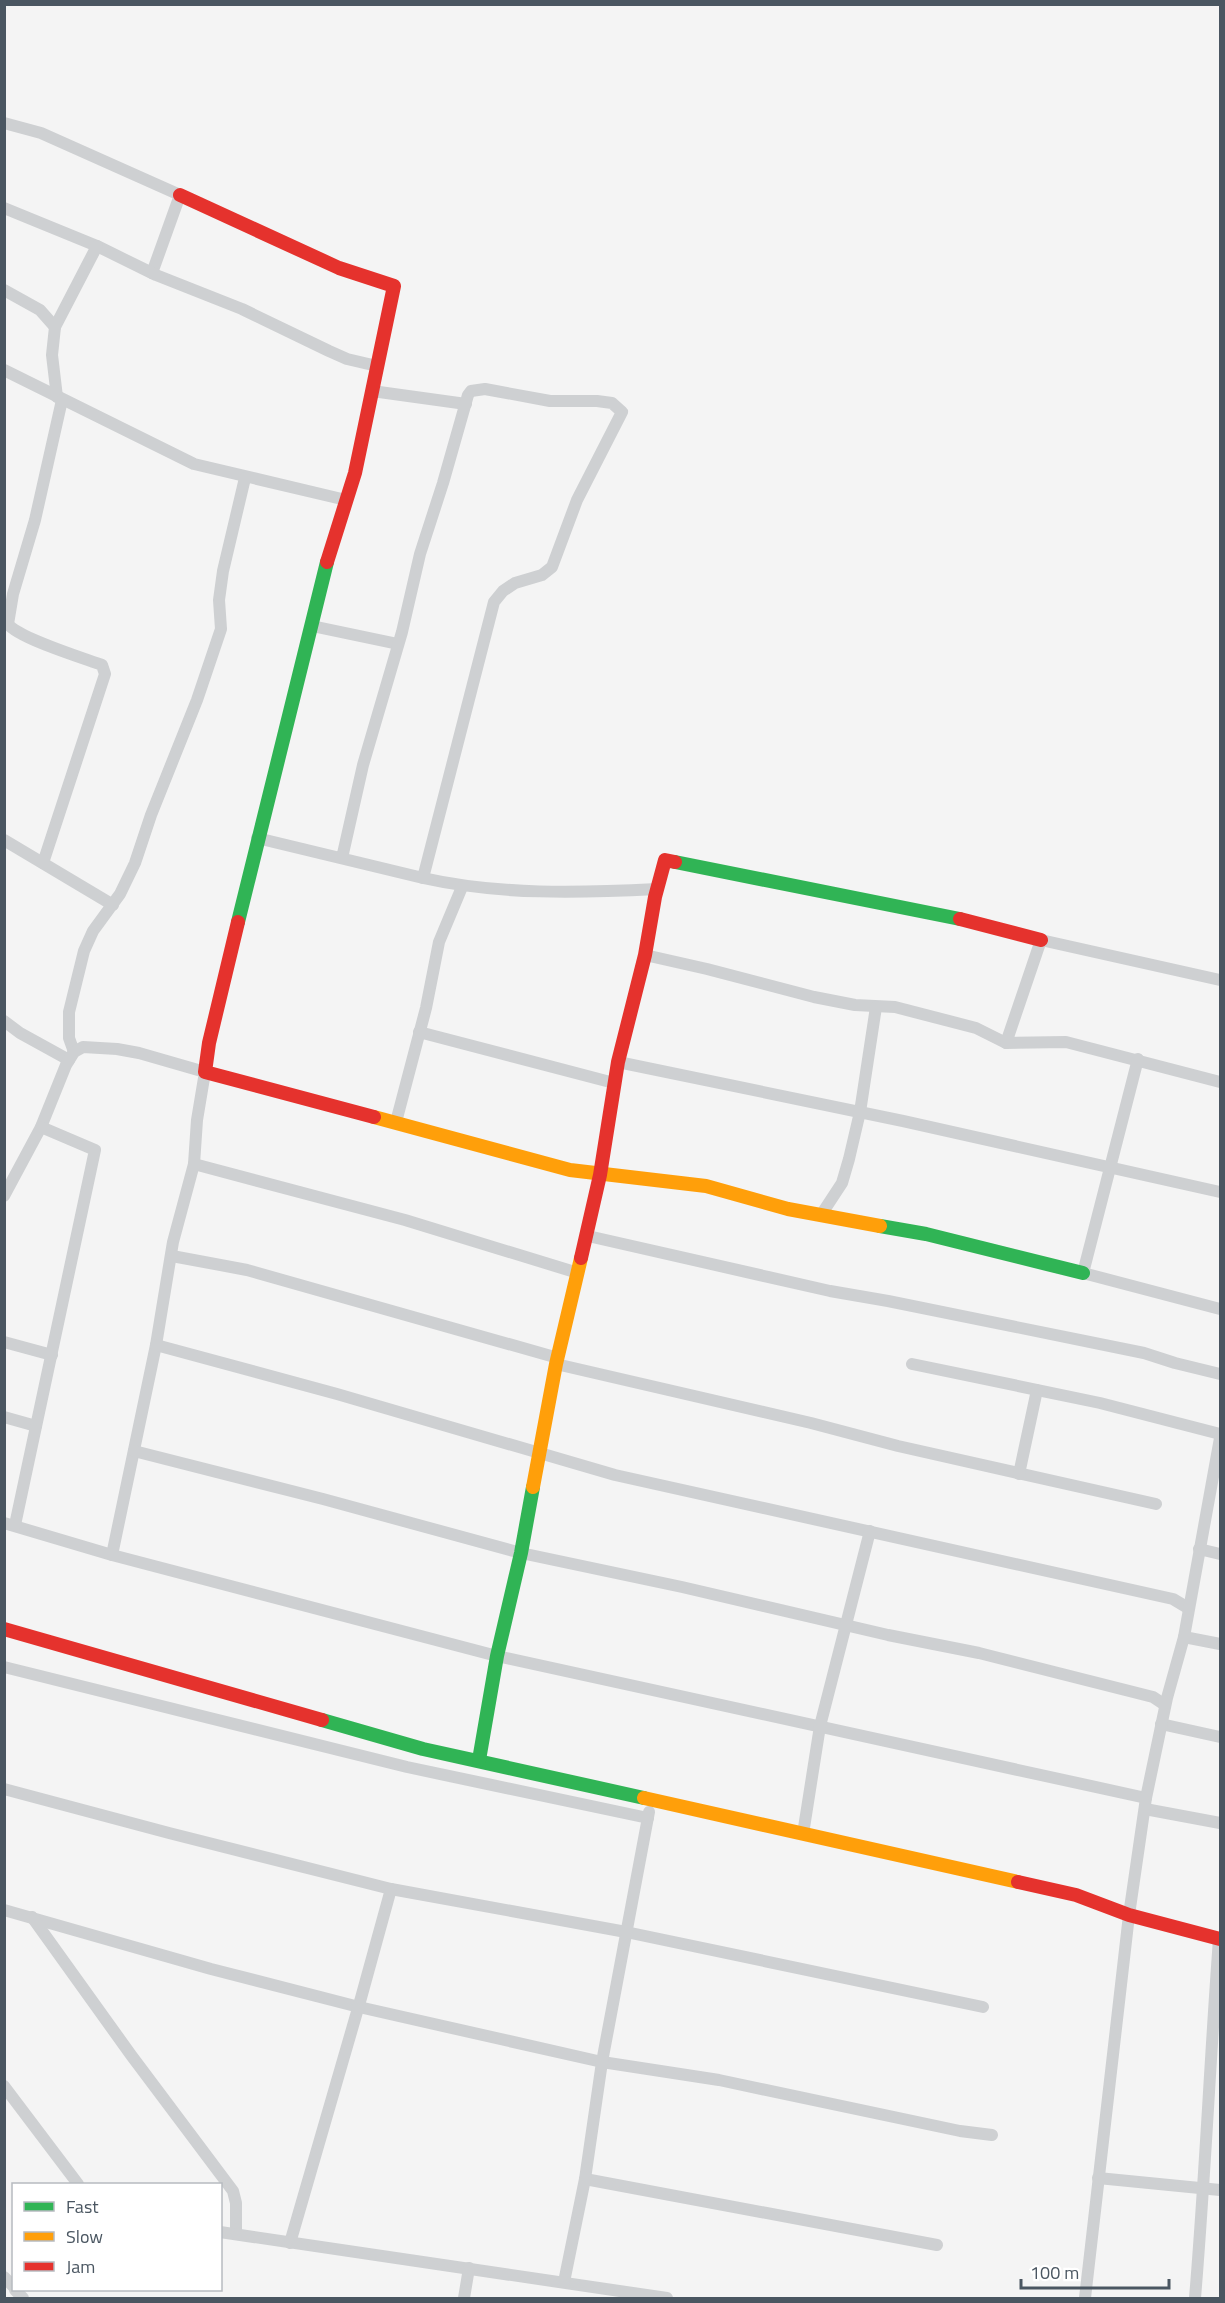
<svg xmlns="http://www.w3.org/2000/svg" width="1225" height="2303" viewBox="0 0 1225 2303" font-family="'Titillium Web',sans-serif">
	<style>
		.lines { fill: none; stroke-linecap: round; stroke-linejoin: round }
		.street { stroke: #ced0d2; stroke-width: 12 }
		.fast { stroke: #30b455; stroke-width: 14 }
		.slow { stroke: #ff9f0a; stroke-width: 14 }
		.jam { stroke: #e5322d; stroke-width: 14 }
	</style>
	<rect width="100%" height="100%" fill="#f4f4f4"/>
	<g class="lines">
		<g class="street">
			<path d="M4,123L41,133L180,195L152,273"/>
			<path d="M4,208L97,246L156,275L242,309L329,351L347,359L377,366"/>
			<path d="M4,290L40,310L55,327"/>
			<path d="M4,370L194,464L346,500"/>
			<path d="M372,391L466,404"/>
			<path d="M57,397L52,355L55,327L97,246"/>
			<path d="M312,626L398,644"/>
			<path d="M257,838L423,878L494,602L503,591L515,583L542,575L552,567L577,500L622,412L612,403L597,401H550L485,389L471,391L468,395L443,483L420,554L402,632L363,765L342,858"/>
			<path d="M4,840L113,905"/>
			<path d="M43,863L105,674L102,665C83,658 18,638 8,624L13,594L35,520L62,400"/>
			<path d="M423,878C499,895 579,893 657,889"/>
			<path d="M645,955L707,969L814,997L855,1005L895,1007L976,1028L1006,1043"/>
			<path d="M1220,980L1041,940L1006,1043L1066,1042L1220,1082"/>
			<path d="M4,1021L20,1033L69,1060"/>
			<path d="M419,1032L614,1083"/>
			<path d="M74,1052L69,1038V1012L84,951L93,931L120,894L135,863L151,815L197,700L221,629L219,600L223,571L245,478"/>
			<path d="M1138,1059L1083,1273L1220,1309"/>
			<path d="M618,1062L903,1121L1220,1192"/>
			<path d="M396,1122L426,1008L439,942L462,887"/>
			<path d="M194,1164L405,1220L578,1273"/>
			<path d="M4,1196L41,1127L66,1065L74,1052L83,1047L117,1049L139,1053L205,1072L197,1120L194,1164L173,1242L156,1345L112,1555"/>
			<path d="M821,1215L842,1183L849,1159L860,1112L876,1007"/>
			<path d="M588,1236L830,1291L888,1301L1144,1353L1175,1363L1220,1374"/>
			<path d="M172,1256L247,1270L558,1358"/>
			<path d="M4,1342L52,1355"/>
			<path d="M156,1345L337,1394L615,1475L1173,1599L1188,1608"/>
			<path d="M556,1364L811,1423L898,1446L1156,1504"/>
			<path d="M912,1364L1100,1403L1220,1434"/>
			<path d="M4,1417L36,1426"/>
			<path d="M134,1451L323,1499L521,1553L682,1587L888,1635L979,1653L1153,1697L1165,1705"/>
			<path d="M1019,1474L1037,1390"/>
			<path d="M4,1523L112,1555L497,1656L1146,1798"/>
			<path d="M15,1525L95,1150L41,1127"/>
			<path d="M1199,1549L1220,1554"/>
			<path d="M1184,1637L1220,1644"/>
			<path d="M4,1667L407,1767L648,1818"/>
			<path d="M1161,1724L1220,1737"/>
			<path d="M4,1789L169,1833L391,1889L626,1932L983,2007"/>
			<path d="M1145,1809L1220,1823"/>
			<path d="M803,1834L820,1726L870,1531"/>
			<path d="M4,1910L211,1969L359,2007L602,2062L719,2080L960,2131L992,2135"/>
			<path d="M32,1917L131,2055L233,2191L236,2203V2234"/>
			<path d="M4,2086L78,2184"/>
			<path d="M1098,2178L1220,2190"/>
			<path d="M585,2179L937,2245"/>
			<path d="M220,2232L667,2298"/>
			<path d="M290,2243L361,1998L391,1889"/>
			<path d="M4,2277L14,2287"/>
			<path d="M564,2282L585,2179L602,2062L649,1812"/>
			<path d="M15,2290L23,2298"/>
			<path d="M464,2298L469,2268"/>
			<path d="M1085,2298L1129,1915L1146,1798L1167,1698L1184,1637L1220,1438"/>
			<path d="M1195,2298C1205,2179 1210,2059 1219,1939"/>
		</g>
		<g class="fast">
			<path d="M675,862L960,919"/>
			<path d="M238,922L327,562"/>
			<path d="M880,1226L926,1234L1083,1273"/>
			<path d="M322,1720L423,1749L644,1798"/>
			<path d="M479,1760L497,1656L521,1553L533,1487"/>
		</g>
		<g class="slow">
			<path d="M374,1117L570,1170L706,1186L788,1209L880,1226"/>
			<path d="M533,1487L556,1364L581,1258"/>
			<path d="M644,1798L1018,1882"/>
		</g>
		<g class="jam">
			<path d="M180,195L339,268L394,286L355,473L327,562"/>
			<path d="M960,919L1041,940"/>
			<path d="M238,922L209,1043L205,1072L374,1117"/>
			<path d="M581,1258L600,1175L618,1062L645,955L655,897L665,860L675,862"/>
			<path d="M4,1629L322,1720"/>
			<path d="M1018,1882L1076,1895L1129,1915L1220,1939"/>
		</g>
	</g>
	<rect width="1225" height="2303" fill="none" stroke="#4a5661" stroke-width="12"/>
	<rect x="12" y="2183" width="210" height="108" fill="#ffffff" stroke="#b7bbc0" stroke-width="1.5"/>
	<rect x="24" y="2202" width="30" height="9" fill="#30b455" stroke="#b7bbc0" stroke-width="1.5"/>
	<text x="66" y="2213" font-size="18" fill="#4a5661">Fast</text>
	<rect x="24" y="2232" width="30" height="9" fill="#ff9f0a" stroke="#b7bbc0" stroke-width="1.5"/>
	<text x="66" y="2243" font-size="18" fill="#4a5661">Slow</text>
	<rect x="24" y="2262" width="30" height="9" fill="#e5322d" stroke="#b7bbc0" stroke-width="1.5"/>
	<text x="66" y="2273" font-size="18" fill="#4a5661">Jam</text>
	<path d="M1021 2279v9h148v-9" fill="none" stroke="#4a5661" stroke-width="3"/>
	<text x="1030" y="2279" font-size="18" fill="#4a5661" stroke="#ffffff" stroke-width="4.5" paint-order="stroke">100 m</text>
</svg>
